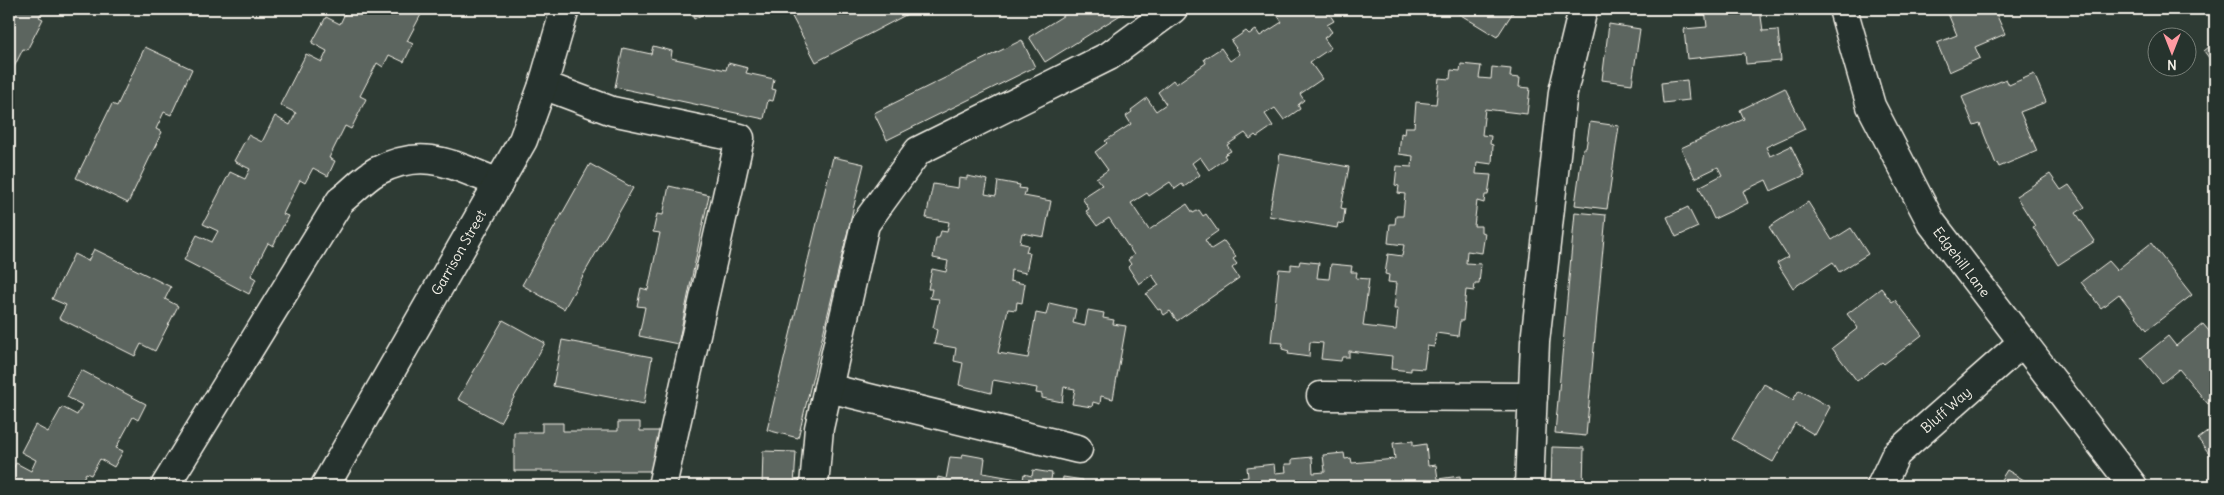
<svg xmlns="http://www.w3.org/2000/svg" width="2224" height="495" viewBox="0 0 2224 495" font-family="Delius,sans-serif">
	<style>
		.building { fill: #5c655e; stroke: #f4f1e8 }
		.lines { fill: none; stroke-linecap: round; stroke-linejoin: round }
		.minor-casing { stroke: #f4f1e8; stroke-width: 31 }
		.minor { stroke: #26332d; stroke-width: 28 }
		.labels { text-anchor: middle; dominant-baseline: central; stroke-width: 4.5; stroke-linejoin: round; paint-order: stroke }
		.street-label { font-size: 14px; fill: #f4f1e8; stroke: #26332d }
	</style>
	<rect width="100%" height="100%" fill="#2e3b34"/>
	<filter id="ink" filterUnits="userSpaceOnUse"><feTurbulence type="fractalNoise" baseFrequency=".02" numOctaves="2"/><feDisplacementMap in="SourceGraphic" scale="10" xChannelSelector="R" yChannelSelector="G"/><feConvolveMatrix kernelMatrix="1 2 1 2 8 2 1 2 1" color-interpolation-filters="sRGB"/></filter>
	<g filter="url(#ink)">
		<g class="building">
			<path d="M9,9H44L39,17L43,19L27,50L23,49L9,77Z"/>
			<path d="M347,9H424L407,41L413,44L404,62L389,55L383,67L377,63L360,96L366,99L351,129L345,126L329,158L335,161L328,176L313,168L305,183L300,180L283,214L288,216L273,246L268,243L251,276L256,279L249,294L184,260L197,235L212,242L218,231L203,224L230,172L245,179L250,169L234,161L248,135L262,142L275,116L290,125L296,113L280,105L306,54L322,62L327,51L312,43L326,17L340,24Z"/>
			<path d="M689,9H713L694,19Z"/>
			<path d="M788,9H830L832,13L839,9H917L816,62Z"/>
			<path d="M1074,9H1130L1045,62L1029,37Z"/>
			<path d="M1273,9H1310L1312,12L1316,9H1326L1334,21L1327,25L1332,32L1324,38L1331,48L1310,62L1322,79L1300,94L1304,100L1298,105L1300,109L1284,120L1275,108L1265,114L1273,126L1257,137L1255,135L1250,139L1245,133L1227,145L1231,151L1224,155L1226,158L1209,170L1200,157L1192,163L1200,175L1184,187L1182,184L1175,189L1170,182L1149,196L1147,193L1131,203L1149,230L1187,204L1193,213L1199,210L1203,216L1206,214L1218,231L1205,240L1211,249L1224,241L1236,257L1233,259L1237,264L1232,268L1239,278L1177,321L1170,311L1164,315L1160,309L1158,310L1146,294L1159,285L1152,275L1139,284L1128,267L1131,264L1128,260L1134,255L1109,218L1097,226L1086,211L1089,209L1082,198L1102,185L1096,178L1108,170L1095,152L1107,143L1105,141L1131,124L1126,116L1132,112L1131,110L1147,98L1156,111L1166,104L1158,92L1173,80L1176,84L1206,63L1204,59L1221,48L1230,61L1240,54L1231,41L1246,31L1249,34L1256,30L1260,36L1282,22Z"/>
			<path d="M1451,9H1515L1497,37Z"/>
			<path d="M1705,9H1760L1763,31L1778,30L1781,61L1746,64L1745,53L1687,59L1684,29L1707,27Z"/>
			<path d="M1946,9H1994L2005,34L1975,47L1980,58L1949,72L1937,43L1957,35Z"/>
			<path d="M2206,9H2215V20L2214,21Z"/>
			<path d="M1609,24L1640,29L1632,84L1602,80Z"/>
			<path d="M1022,40L1035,67L887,140L874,113Z"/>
			<path d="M2215,42V66L2204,51Z"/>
			<path d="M653,46L672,51L671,58L726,70L728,63L748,68L746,73L774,79L772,89L776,90L773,101L768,100L764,119L615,87L623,48L651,54Z"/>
			<path d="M145,47L192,69L171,115L164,112L156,129L162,132L128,203L76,178L112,104L117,106Z"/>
			<path d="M1461,64L1481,66L1479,78L1491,79L1492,67L1511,69L1510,77L1520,78L1519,87L1530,88L1527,114L1485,109L1482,135L1491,136L1490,144L1493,145L1492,164L1477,162L1476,174L1491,175L1488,195H1485L1484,203L1477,201L1474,226H1481V232L1485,233L1482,253L1467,251L1466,263L1481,264L1479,284H1475L1474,291L1466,290L1463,321H1460L1458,336L1436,333L1434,347L1427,346L1424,369L1411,368V371L1391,369L1392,356L1349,351V357H1342L1341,361L1321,359L1323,343L1310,342L1309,357L1288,354L1289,351L1282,349L1283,343L1271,342L1279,269L1291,270V264L1299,265L1300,261L1319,263L1317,278L1329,279L1331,264L1352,266L1351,272H1357L1356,278L1369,279L1363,326L1396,330L1398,309H1394L1397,283L1388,282L1389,275L1385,274L1388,254L1402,256L1404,245L1388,243L1390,224H1395L1396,216H1403L1405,194L1398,193L1399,186L1395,185L1397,166L1412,167L1413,156L1399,154L1401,133L1404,134L1405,127H1414L1416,102L1436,104L1439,78L1450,79L1451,70L1460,71Z"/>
			<path d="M2034,74L2046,102L2020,112L2037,151L1999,167L1997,163L1996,164L1980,124L1974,126L1962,97L2006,79L2009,85Z"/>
			<path d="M1687,80L1689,100L1663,103L1661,83Z"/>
			<path d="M1785,88L1805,129L1766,147L1770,156L1791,146L1805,175L1771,191L1766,180L1743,191L1748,203L1714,219L1699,187L1722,175L1718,167L1695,178L1681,148L1744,119L1740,110Z"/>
			<path d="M1590,122L1619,126L1607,209L1575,205L1583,148H1586Z"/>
			<path d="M1280,154L1349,167L1341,208L1345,209L1343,224L1338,223L1337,228L1269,216Z"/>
			<path d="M833,157L864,164L798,438L767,430Z"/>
			<path d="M590,164L633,188L564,309L522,285Z"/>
			<path d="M2050,174L2061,190L2069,185L2085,207L2076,213L2095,241L2058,265L2033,227L2035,226L2016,196Z"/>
			<path d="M967,176L988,180L985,194L996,196L998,181L1020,185L1019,188L1026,189L1024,196L1051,201L1044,237L1022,233L1020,243L1028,245L1026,252L1030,253L1026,273L1011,270L1010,281L1025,284L1022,303L1017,302L1016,310L1008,309L998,353L1028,358L1036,313L1046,315L1049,303L1076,309L1073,323L1085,326L1088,310L1104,313L1103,318L1114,320L1113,324L1126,326L1113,399L1101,396L1100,404L1093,402L1092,407L1072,404L1075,389L1064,387L1062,402L1042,398V394L1036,393L1037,388L993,380L991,393L959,385L963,363L954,361L956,348L934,344L937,330L933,328L939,299L930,298L932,289H928L932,269L946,272L948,261L933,258L936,238H939L941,231L947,232L949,222L926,218L933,184L958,188L959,178L967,179Z"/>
			<path d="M669,186L709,195L678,344L639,336L645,307L637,306L641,288L648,290L660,233L653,232L657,214L663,215Z"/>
			<path d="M1808,202L1832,240L1851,228L1868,254L1839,272L1833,262L1793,288L1777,263L1788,257L1769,227Z"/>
			<path d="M1688,207L1698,227L1676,237L1667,217Z"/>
			<path d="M1575,212L1606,215L1586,436L1555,433Z"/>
			<path d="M2151,243L2192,295L2147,330L2119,294L2101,308L2081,282L2109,261L2117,270Z"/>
			<path d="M94,249L171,287L165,299L178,306L155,351L141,344L135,356L59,318L66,305L52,299L74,254L88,261Z"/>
			<path d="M1881,288L1892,302L1895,300L1922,335L1884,364L1882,362L1857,381L1832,348L1858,328L1847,314Z"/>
			<path d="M503,320L545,343L500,422L458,399Z"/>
			<path d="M2203,324L2215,338V398L2208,404L2179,369L2162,383L2141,358L2168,336L2176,346Z"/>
			<path d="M562,340L652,357L644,404L553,386Z"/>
			<path d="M81,370L146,404L138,420L133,417L116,448L123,451L114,467L100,459L91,475L86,473L79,486H9V477L16,463L31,471L36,460L21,452L35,425L48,432L62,407L77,415L82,405L67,397Z"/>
			<path d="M1764,384L1793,400L1799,390L1830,407L1815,435L1795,423L1773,462L1732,439Z"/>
			<path d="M618,422H640V431H663L664,471H514V432H542V423H563V431H618Z"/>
			<path d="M2215,426V461L2198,439Z"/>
			<path d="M1413,441V446L1426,444L1428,466L1436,465L1438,479L1460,476L1461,486H1240L1239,478L1248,477L1247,467L1274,464L1275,473L1286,472L1285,464H1292V459L1312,457L1313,473L1325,472L1323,455L1344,453L1345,459L1351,458L1352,463L1395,459L1393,443Z"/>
			<path d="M1552,447L1584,448L1583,486H1551Z"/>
			<path d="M763,451L796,452L794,486H762Z"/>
			<path d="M963,454L985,458L983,473L1023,480L1024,474L1032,476L1033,470L1052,473L1050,486H936L938,477L946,479L950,457L962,458Z"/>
			<path d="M2007,470L2034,486H1997Z"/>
			<path d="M1063,477L1083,480L1082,486H1085H1062Z"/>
		</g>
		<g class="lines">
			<defs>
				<g id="minor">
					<path id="s1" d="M1843,9L1871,106L1931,222L2133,486"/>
					<path d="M543,85L612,111L740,138L662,486"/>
					<path d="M828,388L1078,449"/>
					<path d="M1321,396L1533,397"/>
					<path d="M165,486L340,201C352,192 364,178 377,171C425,146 454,166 499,183"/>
					<path id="s2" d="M325,486L523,140L543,85L565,9"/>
					<path d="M814,486L819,428L865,224L918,151L1109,56L1173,9"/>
					<path d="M1529,486L1535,342L1563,92L1583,9"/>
					<path id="s3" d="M1881,486L1896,454L2023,342"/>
				</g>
			</defs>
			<use href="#minor" class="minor-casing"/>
			<use href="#minor" class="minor"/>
		</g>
	</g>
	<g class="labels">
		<g class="street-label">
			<text stroke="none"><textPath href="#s2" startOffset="269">Garrison Street</textPath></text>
			<text stroke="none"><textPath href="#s1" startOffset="282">Edgehill Lane</textPath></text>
			<text stroke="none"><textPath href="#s3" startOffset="102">Bluff Way</textPath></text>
		</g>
	</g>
	<rect width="2224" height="495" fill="none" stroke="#26332d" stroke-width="30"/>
	<rect x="15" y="15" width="2194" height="465" fill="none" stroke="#f4f1e8" stroke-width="2" filter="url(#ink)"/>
	<g transform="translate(2172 52) rotate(180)"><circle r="24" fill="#26332d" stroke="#787f78"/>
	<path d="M0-4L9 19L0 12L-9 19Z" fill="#ff9aa2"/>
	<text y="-8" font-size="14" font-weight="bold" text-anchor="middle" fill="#f4f1e8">N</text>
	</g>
</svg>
